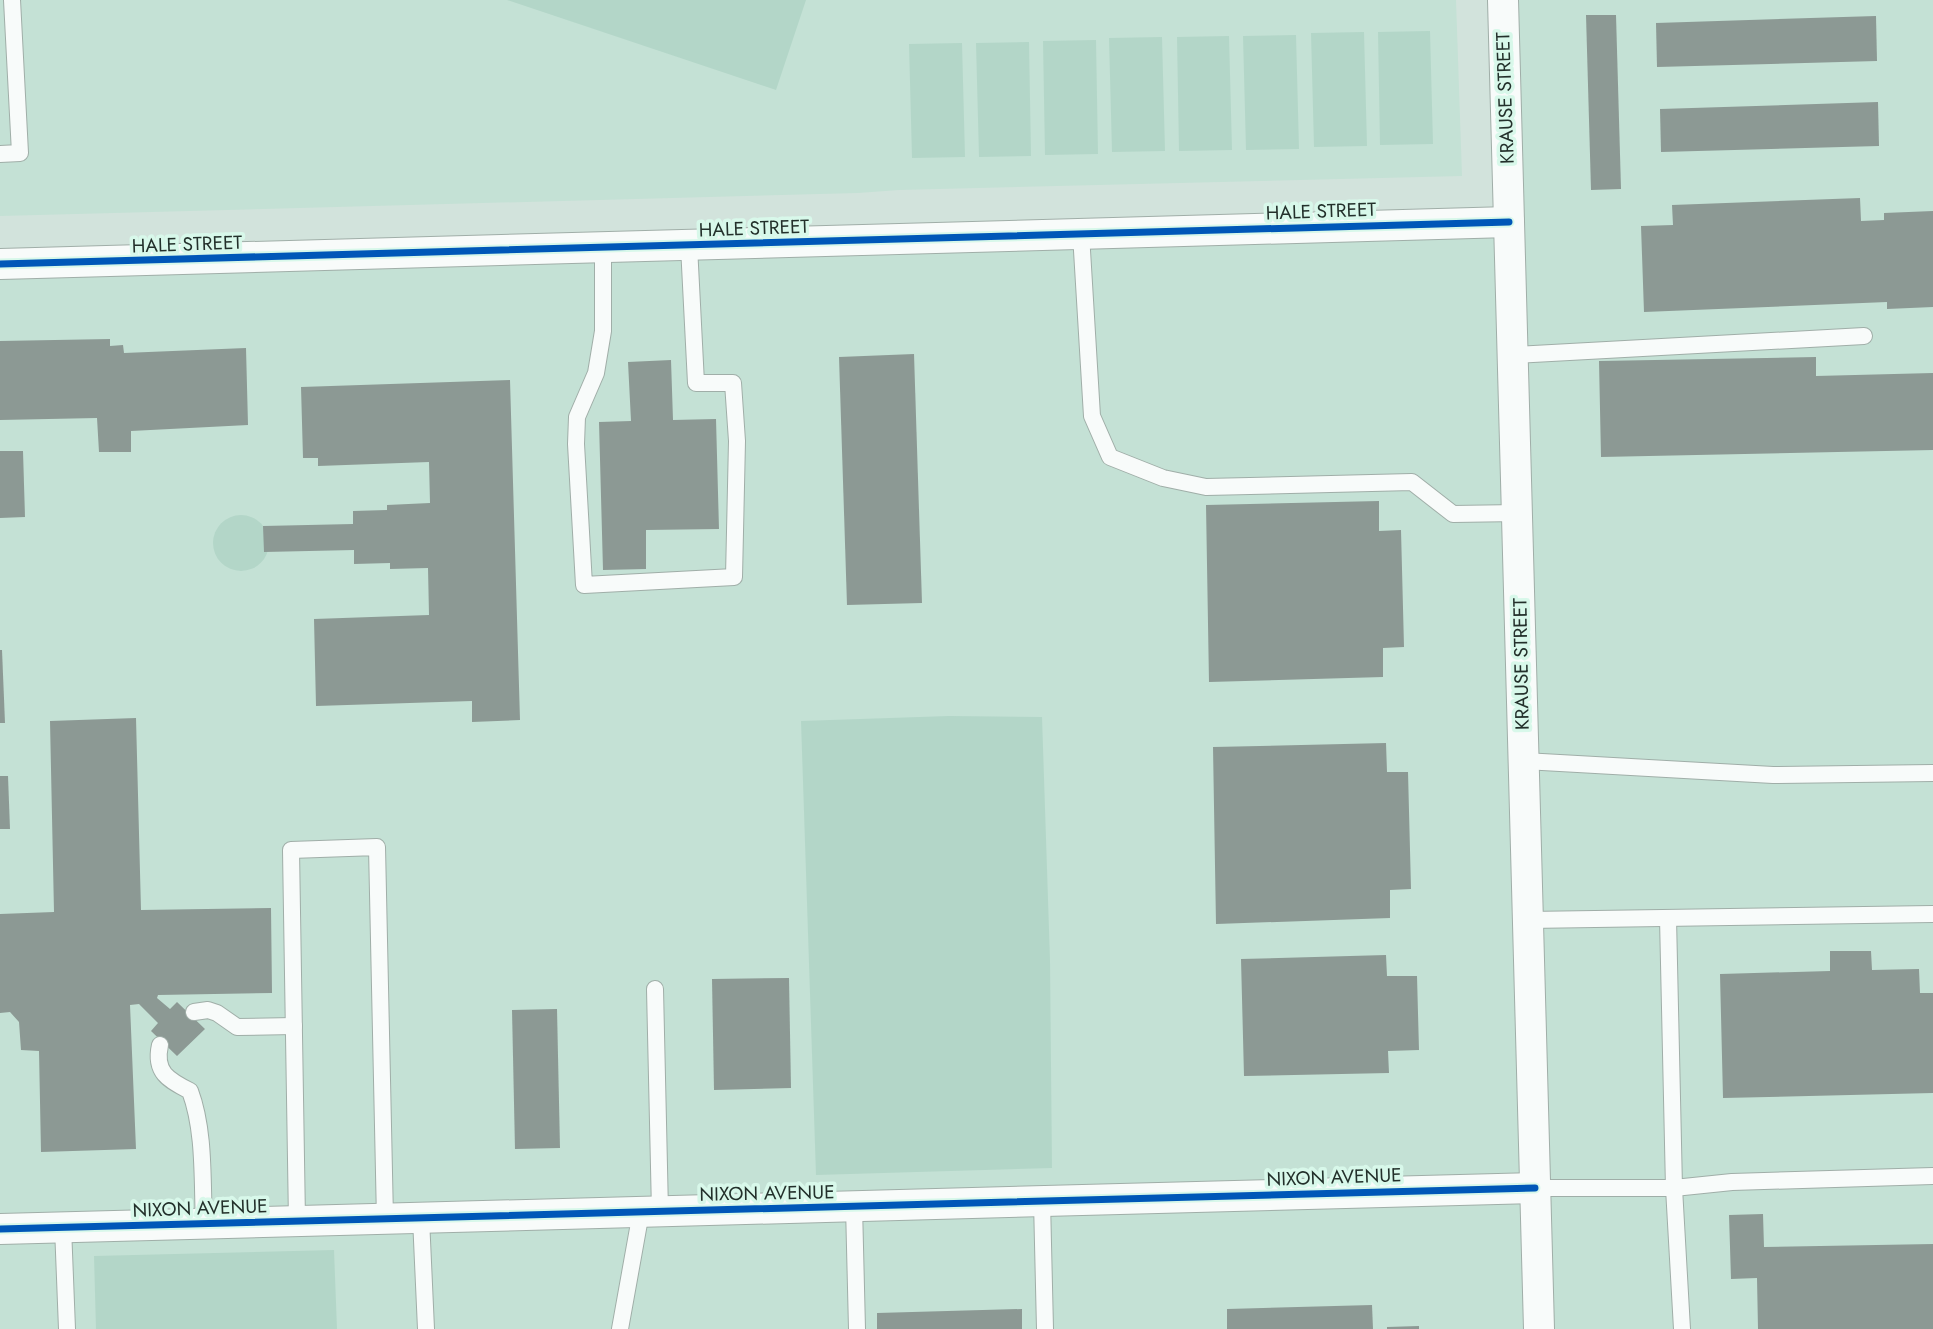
<svg xmlns="http://www.w3.org/2000/svg" width="1933" height="1329" viewBox="0 0 1933 1329" font-family="Jost,sans-serif">
	<style>
		.built { fill: #c4e1d5 }
		.green { fill: #b3d6c8 }
		.building { fill: #8c9994 }
		.lines { fill: none; stroke-linecap: round; stroke-linejoin: round }
		.lane-casing { stroke: #a0aea8; stroke-width: 18 }
		.street-casing { stroke: #a0aea8; stroke-width: 32 }
		.lane { stroke: #f8fbfa; stroke-width: 16 }
		.street { stroke: #f8fbfa; stroke-width: 30 }
		.cycleway-casing { stroke: #d8f8ea; stroke-width: 11 }
		.cycleway { stroke: #0057b8; stroke-width: 7 }
		.labels { text-anchor: middle; dominant-baseline: central; stroke-width: 7; stroke-linejoin: round; paint-order: stroke }
		.street-label { font-size: 19px; fill: #23302b; stroke: #d8f8ea }
	</style>
	<rect width="100%" height="100%" fill="#d2e3dc"/>
	<g class="built">
		<path d="M0,0H1456L1462,176L899,190L858,193L0,216Z"/>
		<path d="M1503,0H1933V1329H0V264L1508,222Z"/>
	</g>
	<g class="green">
		<path d="M507,0H806L776,90Z"/>
		<path d="M1430,31L1433,144L1380,145L1378,32Z"/>
		<path d="M1364,32L1367,146L1314,147L1311,33Z"/>
		<path d="M1296,35L1299,149L1246,150L1243,36Z"/>
		<path d="M1229,36L1232,150L1179,151L1177,37Z"/>
		<path d="M1162,37L1165,151L1112,152L1109,38Z"/>
		<path d="M1096,40L1098,154L1045,155L1043,41Z"/>
		<path d="M1029,42L1031,156L979,157L976,43Z"/>
		<path d="M962,43L965,157L912,158L909,44Z"/>
		<circle cx="241" cy="543" r="28"/>
		<path d="M949,716L1042,717L1050,960L1052,1168L816,1175L801,721Z"/>
		<path d="M334,1250L337,1329H96L94,1256Z"/>
	</g>
	<g class="building">
		<path d="M1586,15H1616L1621,189L1591,190Z"/>
		<path d="M1876,16L1877,61L1657,67L1656,23Z"/>
		<path d="M1878,102L1879,146L1661,152L1660,109Z"/>
		<path d="M1860,198L1861,221L1884,220V213L1933,211V307L1887,309V302L1644,312L1641,226L1673,225L1672,205Z"/>
		<path d="M110,339V346L123,345L124,353L246,348L248,425L131,431V452H99L97,418L0,420V341Z"/>
		<path d="M914,354L922,603L847,605L839,357Z"/>
		<path d="M1816,357V376L1933,373V450L1601,457L1599,361Z"/>
		<path d="M671,360L673,420L716,419L719,529L646,530V569L603,570L599,422L631,421L628,362Z"/>
		<path d="M510,380L520,720L472,722V701L316,706L314,619L429,615L428,568L390,569V563L354,564V550L264,552L263,526L353,524V511L387,510V505L430,503L429,462L318,466V458H303L301,387Z"/>
		<path d="M0,451H23L25,517L0,518Z"/>
		<path d="M1379,501V531L1401,530L1404,647L1383,648V677L1209,682L1206,505Z"/>
		<path d="M0,650H2L5,723H0Z"/>
		<path d="M136,718L141,910L271,908L272,993L158,995L157,998L170,1009L177,1002L205,1029L177,1056L151,1031L158,1023L139,1004L130,1005L136,1149L41,1152L39,1051L21,1050L19,1022L10,1012L0,1013V914L54,912L50,721Z"/>
		<path d="M1386,743L1387,772H1408L1411,889L1390,890V918L1216,924L1213,747Z"/>
		<path d="M0,776H8L10,829H0Z"/>
		<path d="M1830,951H1871L1872,970L1919,969L1920,993H1933V1093L1723,1098L1720,974L1830,971Z"/>
		<path d="M1386,955L1387,976H1417L1419,1050L1388,1051L1389,1073L1244,1076L1241,959Z"/>
		<path d="M789,978L791,1088L714,1090L712,979Z"/>
		<path d="M557,1009L560,1148L515,1149L512,1010Z"/>
		<path d="M1763,1214L1764,1247L1933,1244V1329H1758L1757,1278L1731,1279L1729,1215Z"/>
		<path d="M1372,1305L1373,1329H1227V1309Z"/>
		<path d="M1022,1309V1329H877V1313Z"/>
		<path d="M1419,1326V1329H1387V1327Z"/>
	</g>
	<g class="lines">
		<defs>
			<g id="lane">
				<path d="M0,154L20,153L12,0"/>
				<path d="M1081,234L1092,416L1110,457L1163,478L1206,487L1412,482L1453,514L1518,513"/>
				<path d="M603,248V331L596,373L577,417L576,444L584,585L734,577L737,441L733,383H696L689,246"/>
				<path d="M1514,355L1864,336"/>
				<path d="M1524,761L1773,775L1933,773"/>
				<path d="M1668,918L1674,1188L1732,1182L1933,1176"/>
				<path d="M1528,920L1933,914"/>
				<path d="M655,989L660,1211"/>
				<path d="M194,1012L208,1010L217,1013L237,1027L294,1026"/>
				<path d="M160,1045C154,1072 168,1080 190,1091C205,1131 202,1181 204,1224"/>
				<path d="M1535,1188H1674L1682,1329"/>
				<path d="M1042,1201L1045,1329"/>
				<path d="M854,1206L857,1329"/>
				<path d="M421,1218L426,1329"/>
				<path d="M297,1221L291,850L377,847L385,1219"/>
				<path d="M63,1227L67,1329"/>
				<path d="M620,1329L641,1212"/>
			</g>
			<g id="street">
				<path d="M1503,0L1539,1329"/>
				<path d="M0,264L1509,222"/>
				<path d="M0,1229L1535,1188"/>
			</g>
		</defs>
		<use href="#lane" class="lane-casing"/>
		<use href="#street" class="street-casing"/>
		<use href="#lane" class="lane"/>
		<use href="#street" class="street"/>
		<defs>
			<g id="cycleway">
				<path d="M0,264L1509,222"/>
				<path d="M0,1229L1535,1188"/>
			</g>
		</defs>
		<use href="#cycleway" class="cycleway-casing"/>
		<use href="#cycleway" class="cycleway"/>
	</g>
	<g class="labels">
		<g class="street-label">
			<text transform="translate(1505 98) rotate(-92)">KRAUSE STREET</text>
			<text transform="translate(1321 211) rotate(-2)">HALE STREET</text>
			<text transform="translate(754 228) rotate(-2)">HALE STREET</text>
			<text transform="translate(187 244) rotate(-2)">HALE STREET</text>
			<text transform="translate(1521 664) rotate(-91)">KRAUSE STREET</text>
			<text transform="translate(1334 1177) rotate(-2)">NIXON AVENUE</text>
			<text transform="translate(767 1193) rotate(-1)">NIXON AVENUE</text>
			<text transform="translate(200 1208) rotate(-2)">NIXON AVENUE</text>
		</g>
	</g>
</svg>
